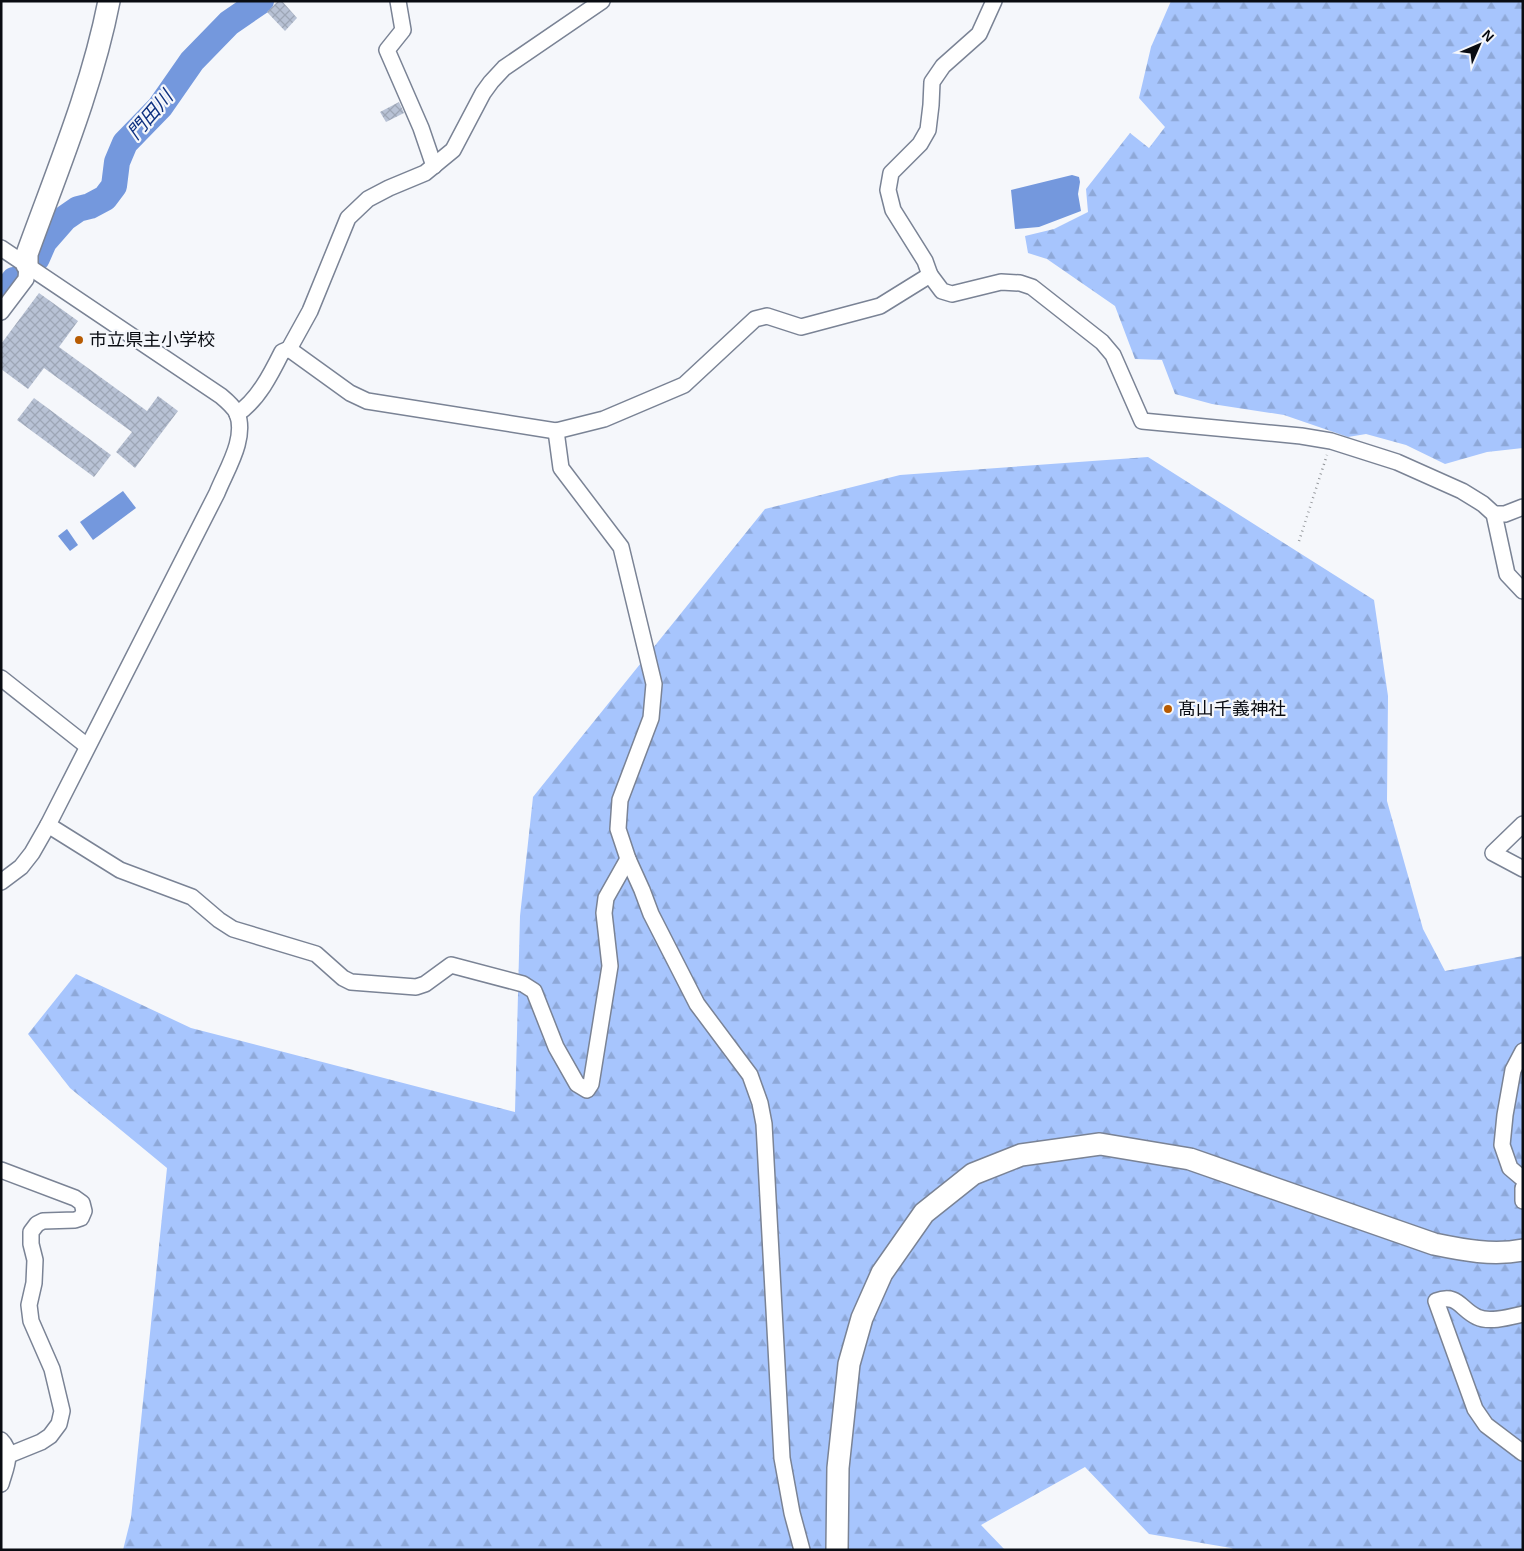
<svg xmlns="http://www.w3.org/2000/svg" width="1524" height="1551" viewBox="0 0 1524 1551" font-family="Helvetica,'Noto Sans JP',sans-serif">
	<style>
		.forest { fill: url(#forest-firs) }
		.water { fill: #7498dd }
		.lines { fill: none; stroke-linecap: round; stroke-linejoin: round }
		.river { stroke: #7498dd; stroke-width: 26 }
		.building { fill: url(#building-cross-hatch) }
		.street-casing { stroke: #7a8395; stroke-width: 18 }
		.secondary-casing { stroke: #7a8395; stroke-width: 24 }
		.path { stroke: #8f9296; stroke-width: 2.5; stroke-dasharray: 1 4; stroke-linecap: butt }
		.street { stroke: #fff; stroke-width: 15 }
		.secondary { stroke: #fff; stroke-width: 21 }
		.poi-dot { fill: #b75b02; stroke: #f5f7fb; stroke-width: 2 }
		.labels { text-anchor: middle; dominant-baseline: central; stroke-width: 4.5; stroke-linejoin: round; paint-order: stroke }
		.poi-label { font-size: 18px; fill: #090c12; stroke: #f5f7fb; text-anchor: start }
		.water-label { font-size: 19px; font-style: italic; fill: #0e3181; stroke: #f5f7fb }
	</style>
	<defs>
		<pattern id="forest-firs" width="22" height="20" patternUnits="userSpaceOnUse" patternTransform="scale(1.25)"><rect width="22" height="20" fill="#a7c5fd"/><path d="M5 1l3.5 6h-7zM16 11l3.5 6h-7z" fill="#8ea8d8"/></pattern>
		<pattern id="building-cross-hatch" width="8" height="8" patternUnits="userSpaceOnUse" patternTransform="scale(1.25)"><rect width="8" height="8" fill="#b8c2d5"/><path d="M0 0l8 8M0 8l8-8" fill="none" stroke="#9da6b6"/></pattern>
	</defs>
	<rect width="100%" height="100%" fill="#f5f7fb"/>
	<g class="forest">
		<path d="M1171,1H1523V448L1487,452L1445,464L1406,445L1366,434L1348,437L1284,415L1212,404L1175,394L1162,360L1135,359L1115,306L1047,259L1028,253L1025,236L1054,229L1088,212L1086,189L1130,133L1149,148L1165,127L1139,98L1151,47Z"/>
		<path d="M1148,457L1374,600L1388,696L1387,801L1423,929L1445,971L1523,956V1550H1235L1231,1548L1149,1534L1085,1467L981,1525L1005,1550H123L131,1518L167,1168L70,1088L28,1034L76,974L191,1028L515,1112L520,916L533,797L765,509L900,475Z"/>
	</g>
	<g class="water">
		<path d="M1072,175L1079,177L1080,182L1078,194L1081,211L1039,227L1015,229L1011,190Z"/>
		<path d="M123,491L136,508L93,540L80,522Z"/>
		<path d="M67,529L78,545L70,551L58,536Z"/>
	</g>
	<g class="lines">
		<g class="river">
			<path d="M37,258L44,242L65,218L78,209L90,206L105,198L114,186L117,162L125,143L160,107L192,61L229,23L261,1"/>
			<path d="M1,296L14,280"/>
		</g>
	</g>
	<g class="building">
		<path d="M278,1H282L297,18L285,31L267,12Z"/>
		<path d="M399,102L404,113L386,122L380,112Z"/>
		<path d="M39,293L78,321L59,347L147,411L158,396L178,411L135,468L116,452L132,432L44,368L28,389L1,369V344Z"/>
		<path d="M34,398L111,455L94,477L17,420Z"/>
	</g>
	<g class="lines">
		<defs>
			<g id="street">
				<path d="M398,1L403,30L387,50L421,128L434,166"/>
				<path d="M1,248L221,396C227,401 233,406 237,413C247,439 226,470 217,493L48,825L32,853L21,867L1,882"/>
				<path d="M930,275L942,291L952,294L1001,282L1020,283L1032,287L1102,342L1113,355L1142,421L1301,436L1331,441L1397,462L1462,491L1483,504L1494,514L1507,574L1523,591"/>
				<path d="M1,312L26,279L27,265"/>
				<path d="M289,349L310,311L348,218L368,199L389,188L425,173L453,150L483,93L491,82L504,68L602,1"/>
				<path d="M237,414C258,400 271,374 282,352L289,349L350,393L367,401L556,431L604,419L684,385L755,319L767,316L801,327L880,306L930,275L925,261L893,210L888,190L891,173L920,144L928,130L931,105L932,82L943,66L979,34L994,1"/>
				<path d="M556,431L561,468L621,547L654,684L651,718L620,800L618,829L628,859L642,890L651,914L697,1004L750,1075L760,1103L764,1124L782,1458L792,1513L802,1550"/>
				<path d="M1494,514H1505L1523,507"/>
				<path d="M1,678L87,746"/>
				<path d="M1523,824L1493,853L1523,869"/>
				<path d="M48,825L120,870L192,897L219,920L233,929L316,954L343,978L351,982L416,987L425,984L451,965L523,984L534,991L556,1047L577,1084L587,1090L591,1084L610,966L604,913L606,898L628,859"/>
				<path d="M1523,1051L1513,1070L1505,1115L1502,1145L1510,1168L1523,1179"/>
				<path d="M1,1170L75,1198L82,1203L84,1211L81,1218L75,1220L43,1221L37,1224L31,1232V1244L35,1260L34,1283L29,1305L31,1321L52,1369L62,1411L59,1424L50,1436L41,1442L9,1455"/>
				<path d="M1523,1188V1201"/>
				<path d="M1523,1314C1510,1317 1489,1323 1477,1317C1460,1309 1458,1293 1436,1301L1475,1409L1486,1425L1523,1453"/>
				<path d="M1,1440C14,1453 5,1469 1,1484"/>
			</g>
			<g id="secondary">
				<path d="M27,265V254C57,171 92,88 109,1"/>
				<path d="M837,1550L838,1468L849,1364L862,1318L882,1273L924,1213L973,1174L1021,1155L1100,1144L1190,1159L1434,1244C1463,1250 1493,1256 1523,1250"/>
			</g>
		</defs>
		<use href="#street" class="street-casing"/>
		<use href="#secondary" class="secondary-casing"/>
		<path class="path" d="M1299,541L1327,455"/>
		<use href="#street" class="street"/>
		<use href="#secondary" class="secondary"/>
	</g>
	<g class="poi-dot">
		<circle cx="79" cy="340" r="5"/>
		<circle cx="1168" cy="709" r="5"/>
	</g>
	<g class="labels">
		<g class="poi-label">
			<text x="89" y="340">市立県主小学校</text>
			<text x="1178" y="709">髙山千義神社</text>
		</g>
		<g class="water-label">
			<text transform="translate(150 115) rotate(-49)">門田川</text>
		</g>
	</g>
	<rect width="1524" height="1551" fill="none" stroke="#090c12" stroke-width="5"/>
	<g transform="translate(1479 45) rotate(45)" stroke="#f5f7fb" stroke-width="4" paint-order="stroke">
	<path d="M0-4L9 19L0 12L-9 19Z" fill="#090c12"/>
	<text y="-8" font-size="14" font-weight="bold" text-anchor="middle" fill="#090c12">N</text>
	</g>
</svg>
